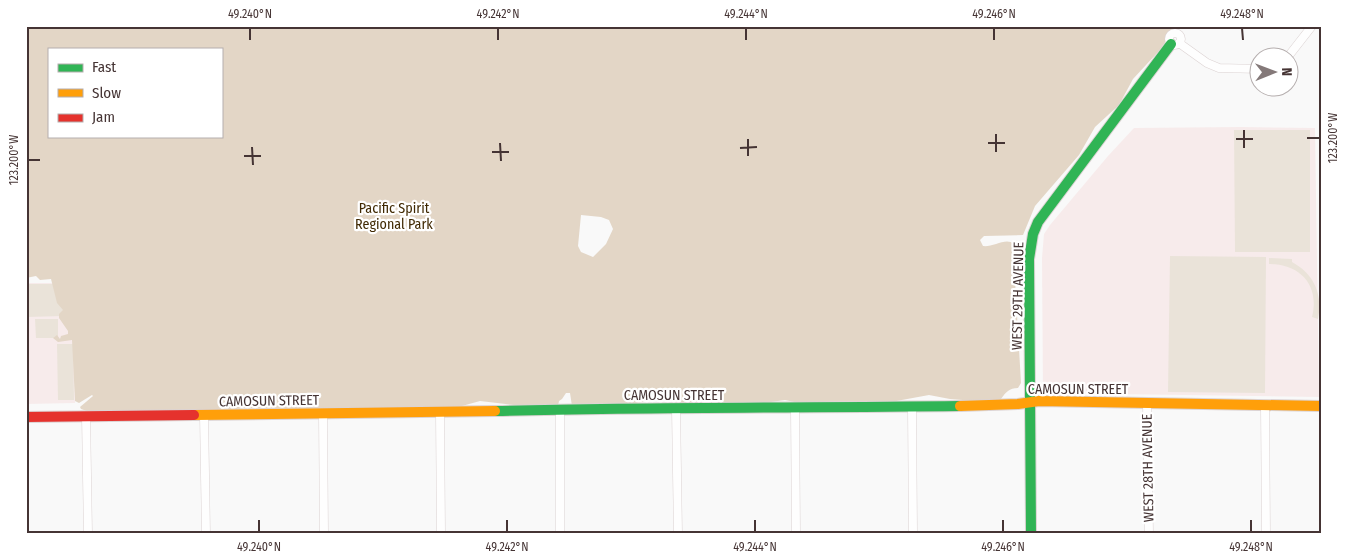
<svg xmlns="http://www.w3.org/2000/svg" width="1347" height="560" viewBox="0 0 1347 560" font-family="'Fira Sans Condensed',sans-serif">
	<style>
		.built { fill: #f7ebeb }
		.green { fill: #eae3d9 }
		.forest { fill: #e3d6c6; fill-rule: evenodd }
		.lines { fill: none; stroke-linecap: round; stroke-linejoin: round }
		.street-casing { stroke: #dcd3d3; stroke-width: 9 }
		.fast-casing { stroke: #dcd3d3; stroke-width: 12 }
		.slow-casing { stroke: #dcd3d3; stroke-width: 12 }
		.jam-casing { stroke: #dcd3d3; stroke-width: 12 }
		.street { stroke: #fefefe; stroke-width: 8 }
		.fast { stroke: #30b455; stroke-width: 10 }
		.slow { stroke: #ff9f0a; stroke-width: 10 }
		.jam { stroke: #e5322d; stroke-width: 10 }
		.ticks { fill: none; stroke: #453434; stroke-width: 2 }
		.labels { text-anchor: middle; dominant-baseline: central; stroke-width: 4.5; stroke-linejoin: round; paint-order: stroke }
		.park-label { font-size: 14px; fill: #402902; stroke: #fff }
		.street-label { font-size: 14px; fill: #453434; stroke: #fff }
		.neatline { fill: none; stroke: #453434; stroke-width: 2 }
		.ticks-label { font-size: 12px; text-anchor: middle; fill: #453434 }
	</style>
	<rect width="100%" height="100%" fill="#f9f9f9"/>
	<g class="built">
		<path d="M1242,127L1315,128L1319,397L1043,393L1042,258L1044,234L1050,225L1108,156L1134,128Z"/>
		<path d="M26,283H72L75,403L26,404Z"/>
	</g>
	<g class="green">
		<path d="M1234,130H1310V252H1235Z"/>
		<path d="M1170,256L1266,257L1265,393L1168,392Z"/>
		<path d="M1269,258L1292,259V262C1314,274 1323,294 1318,319L1312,317C1320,285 1300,264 1269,264Z"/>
		<path d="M26,284H55L63,303L64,316L26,317Z"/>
		<path d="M35,319H58V338H36Z"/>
		<path d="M57,344H73L74,400H58Z"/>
	</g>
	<path class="forest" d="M26,26H1176L1159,51L1133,79L1119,105L1095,127L1079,155L1035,206L1023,235L984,236L980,240L983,246C995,248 1014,230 1018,254C1019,266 1021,269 1015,280L1021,383L1018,388C1009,388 1006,392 1001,399L975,401L950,399L929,395L880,404L851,401L823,402L814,406L785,400L750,405L696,407L667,400L648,399L635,405L599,403L572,406L570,393H566L562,399L559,401L558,406H522L480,401L451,409L442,407L345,410L242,408L224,413L87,411L81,409L80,407L93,396L92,395L79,403L75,401L72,340L58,342L53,338L57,335L60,339L61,336L68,334V331L59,318V314L63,310L57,303L51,279L40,280L36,276L26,278ZM49,49H221V136H49ZM581,215L601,217L609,220L613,229L606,244L593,257L581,252L578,246Z"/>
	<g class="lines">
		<defs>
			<g id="street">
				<circle cx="1175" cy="39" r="6"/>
				<path d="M1179,43L1207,63L1219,68L1260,69"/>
				<path d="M1287,58L1312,26"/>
				<path d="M1147,403L1149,534"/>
				<path d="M1265,405L1266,534"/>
				<path d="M912,407L913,534"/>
				<path d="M795,408L796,534"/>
				<path d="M560,409V534"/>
				<path d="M676,409L678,534"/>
				<path d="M440,412L441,534"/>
				<path d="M323,414L324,534"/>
				<path d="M204,415L206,534"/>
				<path d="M86,416L88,534"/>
			</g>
			<g id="fast">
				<path d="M495,411C650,407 805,408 960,406"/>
				<path d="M1031,534L1029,259L1033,234L1038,222L1171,44"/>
			</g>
			<g id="slow">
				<path d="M960,406L1018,404L1039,401L1321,406"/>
				<path d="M194,415L495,411"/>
			</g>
			<path id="jam" d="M26,417L194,415"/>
		</defs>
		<use href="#street" class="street-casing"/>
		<use href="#fast" class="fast-casing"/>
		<use href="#slow" class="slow-casing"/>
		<use href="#jam" class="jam-casing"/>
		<use href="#street" class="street"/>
		<use href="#fast" class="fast"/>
		<use href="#slow" class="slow"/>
		<use href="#jam" class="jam"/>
	</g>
	<path class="ticks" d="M250,28V40M498,28V40M746,28V40M994,28V40M1242,28L1243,40M1244,130V148M996,134V152M1307,138H1320M748,139V156M1236,139H1253M500,143L501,161M988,143H1005M252,147L253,165M740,148L757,147M492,152H509M244,156H261M28,160H40M259,520V532M507,520V532M755,520V532M1003,520V532M1251,520V532"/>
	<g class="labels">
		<g class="park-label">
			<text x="394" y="208">Pacific Spirit<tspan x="394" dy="16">Regional Park</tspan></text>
		</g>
		<g class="street-label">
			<text transform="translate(1018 296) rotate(-89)">WEST 29TH AVENUE</text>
			<text x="1078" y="389">CAMOSUN STREET</text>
			<text x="674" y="395">CAMOSUN STREET</text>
			<text transform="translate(269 401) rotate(-1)">CAMOSUN STREET</text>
			<text transform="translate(1148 468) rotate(-91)">WEST 28TH AVENUE</text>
		</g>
	</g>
	<rect width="1347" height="560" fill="none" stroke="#ffffff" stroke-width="55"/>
	<rect x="48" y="48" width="175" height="90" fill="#ffffff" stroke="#b5aeae"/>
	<rect x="58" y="64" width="25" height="8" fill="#30b455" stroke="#b5aeae"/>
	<text x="92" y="72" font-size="15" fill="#453434">Fast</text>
	<rect x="58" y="89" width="25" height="8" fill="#ff9f0a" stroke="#b5aeae"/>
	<text x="92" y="98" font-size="15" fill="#453434">Slow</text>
	<rect x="58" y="114" width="25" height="8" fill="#e5322d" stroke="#b5aeae"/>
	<text x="92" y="122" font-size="15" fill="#453434">Jam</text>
	<g transform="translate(1274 72) rotate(89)"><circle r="24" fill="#ffffff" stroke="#b5aeae"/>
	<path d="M0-4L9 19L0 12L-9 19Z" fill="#847979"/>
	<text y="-8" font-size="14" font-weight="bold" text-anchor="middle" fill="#453434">N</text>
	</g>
	<rect x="28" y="28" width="1292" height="504" class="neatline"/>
	<g class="ticks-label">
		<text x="250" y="18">49.240°N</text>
		<text x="498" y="18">49.242°N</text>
		<text x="746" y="18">49.244°N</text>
		<text x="994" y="18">49.246°N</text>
		<text x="1242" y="18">49.248°N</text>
		<text transform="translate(1333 138) rotate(-90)" y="4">123.200°W</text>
		<text transform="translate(14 160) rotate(-90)" y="4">123.200°W</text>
		<text x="259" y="551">49.240°N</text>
		<text x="507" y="551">49.242°N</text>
		<text x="755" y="551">49.244°N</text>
		<text x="1003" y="551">49.246°N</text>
		<text x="1251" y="551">49.248°N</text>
	</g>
</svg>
